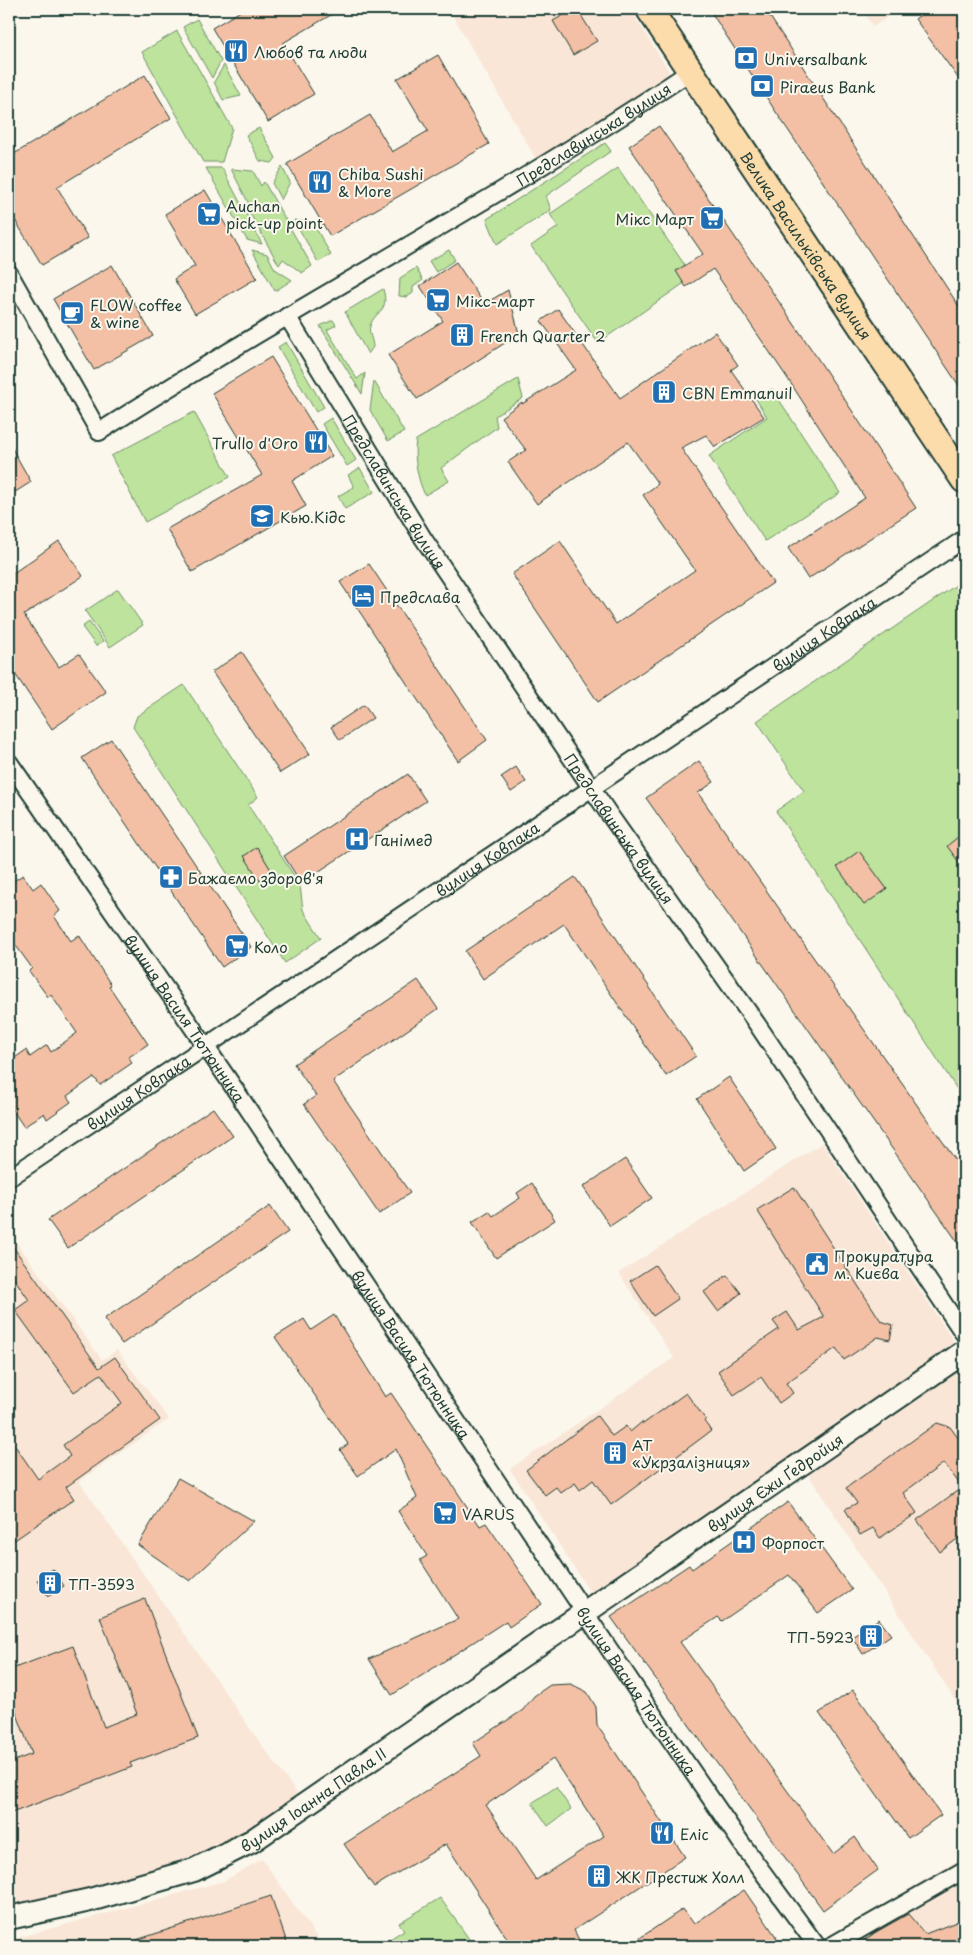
<svg xmlns="http://www.w3.org/2000/svg" width="973" height="1955" viewBox="0 0 973 1955" font-family="'Playpen Sans',sans-serif">
	<style>
		.built { fill: #f9e6d7 }
		.green { fill: #bee39d; stroke: #6e9068 }
		.building { fill: #f3c0a5; stroke: #1f3d34; fill-rule: evenodd }
		.lines { fill: none; stroke-linecap: round; stroke-linejoin: round }
		.street-casing { stroke: #1f3d34; stroke-width: 20 }
		.secondary-casing { stroke: #1f3d34; stroke-width: 26 }
		.primary-casing { stroke: #1f3d34; stroke-width: 29 }
		.street { stroke: #fbf7ec; stroke-width: 16 }
		.secondary { stroke: #fbf7ec; stroke-width: 22 }
		.primary { stroke: #fddcac; stroke-width: 25 }
		.labels { text-anchor: middle; dominant-baseline: central; stroke-width: 4; stroke-linejoin: round; paint-order: stroke }
		.poi-label { font-size: 15px; fill: #1f3d34; stroke: #fbf7ec; text-anchor: start }
		.street-label { font-size: 15px; fill: #1f3d34; stroke: #fbf7ec }
	</style>
	<rect width="100%" height="100%" fill="#fbf7ec"/>
	<filter id="ink" filterUnits="userSpaceOnUse"><feTurbulence type="fractalNoise" baseFrequency=".02" numOctaves="2"/><feDisplacementMap in="SourceGraphic" scale="10" xChannelSelector="R" yChannelSelector="G"/><feConvolveMatrix kernelMatrix="1 2 1 2 8 2 1 2 1" color-interpolation-filters="sRGB"/></filter>
	<g filter="url(#ink)">
		<g class="built">
			<path d="M449,9H630L672,76L536,159Z"/>
			<path d="M862,9H899L873,27Z"/>
			<path d="M822,1143L955,1343L592,1595L510,1469L674,1358L619,1273Z"/>
			<path d="M9,1232L102,1360L117,1350L169,1419L79,1481L251,1730L299,1796L233,1840L200,1856L157,1872L9,1906Z"/>
			<path d="M964,1366V1714L806,1471L959,1367Z"/>
			<path d="M964,1857V1946H833L827,1937Z"/>
			<path d="M262,1859L323,1946H9V1940L224,1881Z"/>
		</g>
		<g class="green">
			<path d="M197,19L221,61L212,78L183,27Z"/>
			<path d="M177,31L232,128L222,162H203L142,52Z"/>
			<path d="M224,65L241,96L223,100L214,82Z"/>
			<path d="M259,128L276,158L272,163L260,161L246,135Z"/>
			<path d="M605,143L611,151L546,196L551,210L497,244L487,219Z"/>
			<path d="M282,167L290,182L281,200L272,183Z"/>
			<path d="M206,168H222L262,244L247,240Z"/>
			<path d="M618,168L693,277L598,343L531,246L558,227L550,214Z"/>
			<path d="M231,169L253,171L261,186L264,182L312,266L302,273L283,259L279,265L247,208L249,204Z"/>
			<path d="M294,220L313,223L331,255L318,262Z"/>
			<path d="M252,250L267,254L275,269L292,280L275,291Z"/>
			<path d="M449,250L455,260L436,272L429,261Z"/>
			<path d="M416,268L423,280L413,287V293L407,297L399,296L400,278Z"/>
			<path d="M383,289C390,313 375,310 370,326C368,334 373,339 373,347L368,354L345,312Z"/>
			<path d="M333,320L336,325L327,330L357,379L365,373L362,394L320,326Z"/>
			<path d="M286,342L324,407L316,412L278,347Z"/>
			<path d="M518,379L523,398L495,416L497,427L441,468L449,481L425,495C418,481 413,457 416,440Z"/>
			<path d="M374,381L404,432L388,441L370,410Z"/>
			<path d="M772,389L840,493L765,541L709,456L767,417L756,399Z"/>
			<path d="M194,412L230,477L145,522L111,456Z"/>
			<path d="M331,418L356,460L347,466L322,424Z"/>
			<path d="M360,468L374,492L345,509L338,496L354,487L348,475Z"/>
			<path d="M962,581L964,585V1100L776,811L804,791L757,721Z"/>
			<path d="M118,589L143,625L110,647L85,611Z"/>
			<path d="M89,622L103,641L96,646L82,627Z"/>
			<path d="M184,685L258,797L248,805L300,885L303,910L321,938L285,963L133,727L137,716Z"/>
			<path d="M556,1787L571,1809L548,1826L532,1803Z"/>
			<path d="M440,1898L474,1946H379L404,1930L399,1923Z"/>
		</g>
		<g class="building">
			<path d="M244,9H341L283,43L314,94L268,122L212,28Z"/>
			<path d="M574,9H577L597,41L573,55L553,21Z"/>
			<path d="M709,9H765L964,314V393L774,109Z"/>
			<path d="M929,9H964V86L915,19Z"/>
			<path d="M438,55L489,144L330,236L287,164L370,115L392,152L428,131L397,79Z"/>
			<path d="M145,75L171,118L57,187L88,238L42,265L9,210V157Z"/>
			<path d="M659,126L818,359L916,508L808,579L788,548L865,498L788,379L713,269L686,287L676,271L703,254L629,146Z"/>
			<path d="M205,190L257,278L195,314L174,279L195,266L165,214Z"/>
			<path d="M456,262L484,304L508,290L519,334L417,399L388,355L443,321L420,286Z"/>
			<path d="M112,265L153,336L94,370L53,299Z"/>
			<path d="M558,309L620,398L715,332L738,365L731,370L764,417L715,447L706,435L681,448L773,583L598,702L512,574L560,541L616,624L695,570L643,495L658,484L628,442L537,504L508,462L526,450L501,417L522,402V404L576,370L541,321Z"/>
			<path d="M271,357L332,456L292,481L306,506L192,572L167,529L262,475L212,393Z"/>
			<path d="M9,443L31,482L9,496Z"/>
			<path d="M59,541L83,576L24,615L59,667L79,654L106,692L52,729L9,665V576Z"/>
			<path d="M369,564L487,740L458,761L340,582Z"/>
			<path d="M242,652L310,754L280,773L212,672Z"/>
			<path d="M364,705L373,718L340,740L331,727Z"/>
			<path d="M111,739L251,947L222,967L82,758Z"/>
			<path d="M699,761L714,782L698,793L964,1172V1251L646,798Z"/>
			<path d="M516,767L526,782L511,792L501,777Z"/>
			<path d="M408,774L426,801L301,883L284,856Z"/>
			<path d="M964,832V869L947,846Z"/>
			<path d="M257,847L273,873L260,881L244,856Z"/>
			<path d="M859,851L887,889L864,905L837,867Z"/>
			<path d="M23,875L33,889L41,883L60,911L54,916L71,941L79,935L111,985L109,986L148,1044L129,1057L132,1063L100,1085L94,1077L67,1096L71,1102L47,1119L44,1113L24,1127L9,1105V1062L26,1050L30,1057L47,1045L51,1052L77,1033L51,995L48,997L29,971L32,968L9,936V884Z"/>
			<path d="M575,877L696,1056L666,1076L564,924L483,979L465,951Z"/>
			<path d="M418,980L438,1009L333,1081L410,1193L379,1214L304,1104L316,1096L294,1064Z"/>
			<path d="M729,1077L776,1149L744,1171L697,1099Z"/>
			<path d="M213,1108L233,1136L68,1248L48,1220Z"/>
			<path d="M625,1159L652,1198L610,1226L583,1187Z"/>
			<path d="M532,1183L555,1220L496,1258L472,1222L489,1211L493,1216L520,1198L517,1193Z"/>
			<path d="M794,1187L881,1321L893,1325L890,1340L878,1337L844,1360L836,1348L786,1383L793,1393L779,1403L761,1377L734,1395L718,1371L779,1329L773,1321L787,1312L799,1330L824,1317L757,1210Z"/>
			<path d="M270,1206L288,1232L122,1344L104,1319Z"/>
			<path d="M9,1241L99,1368L115,1357L160,1420L66,1487L74,1499L9,1544V1437L38,1479L70,1456L63,1445L122,1403L101,1374L74,1392L15,1310L29,1300L9,1271Z"/>
			<path d="M655,1265L678,1299L653,1316L630,1281Z"/>
			<path d="M727,1275L741,1293L718,1311L704,1292Z"/>
			<path d="M334,1315L385,1397L391,1393L480,1526L486,1523L542,1604L509,1627L506,1621L392,1695L369,1659L458,1619L420,1560L427,1556L398,1511L417,1498L396,1449L358,1476L340,1450L348,1444L275,1337L304,1319L311,1330Z"/>
			<path d="M686,1393L706,1420L704,1421L711,1431L611,1505L593,1480L580,1490L575,1483L561,1493L556,1487L545,1495L526,1470L597,1416L612,1436L626,1426L630,1432L642,1422L643,1424Z"/>
			<path d="M937,1423L950,1427L964,1446V1490L944,1463L903,1493L917,1513L880,1538L873,1528L860,1535L845,1509L857,1503L846,1488Z"/>
			<path d="M178,1478L254,1521L190,1581L138,1545Z"/>
			<path d="M957,1491L964,1502V1534L940,1552L917,1520Z"/>
			<path d="M788,1502L852,1590L818,1613L789,1575L722,1621L718,1617L680,1642L833,1854L855,1837L878,1870L823,1910L611,1617L689,1565L692,1569Z"/>
			<path d="M53,1569L64,1586L48,1596L37,1580Z"/>
			<path d="M145,1599L198,1738L130,1763L132,1767L9,1814V1763L32,1754L9,1693V1670L73,1646L104,1727L137,1714L100,1617Z"/>
			<path d="M879,1619L891,1635L863,1654L852,1637Z"/>
			<path d="M571,1684L587,1692L596,1707L597,1725L685,1857L574,1930L582,1946H512L446,1844L374,1887L344,1844L481,1756L473,1743L523,1710L534,1696L550,1685ZM553,1759L604,1836L536,1880L486,1805Z"/>
			<path d="M853,1690L941,1815L908,1838L819,1713Z"/>
			<path d="M744,1890L777,1938L775,1939L780,1946H628L683,1909L694,1924Z"/>
			<path d="M271,1896L287,1943L278,1946H127V1943Z"/>
			<path d="M908,1914L925,1934L964,1919V1946H856L876,1932Z"/>
		</g>
		<g class="lines">
			<defs>
				<g id="street">
					<path id="s1" d="M9,273L99,432C293,307 499,200 691,71"/>
					<path id="s2" d="M287,316L423,538L609,814L757,1024L964,1334"/>
					<path id="s3" d="M9,762L226,1076L646,1704L742,1844L817,1946"/>
					<path id="s4" d="M9,1178L964,539"/>
					<path d="M831,1946L964,1870"/>
				</g>
				<g id="secondary">
					<path id="s5" d="M9,1918L90,1900L194,1870L252,1841L964,1352"/>
				</g>
				<g id="primary">
					<path id="s6" d="M649,9L964,480"/>
				</g>
			</defs>
			<use href="#street" class="street-casing"/>
			<use href="#secondary" class="secondary-casing"/>
			<use href="#primary" class="primary-casing"/>
			<use href="#street" class="street"/>
			<use href="#secondary" class="secondary"/>
			<use href="#primary" class="primary"/>
		</g>
	</g>
	<defs>
		<symbol id="restaurant-square" viewBox="-11 -11 22 22"><rect x="-9" y="-9" width="18" height="18" rx="4" fill="#1f6fb2" stroke="#fbf7ec"/><path d="M-5-6h1v4h1v-4h1v4h1v-4h1v5L-1.5 .5V6h-2V.5L-5-1ZM5-6V6H3V1.5H1.5Q1.5-4 5-6Z" fill="#fff"/></symbol>
		<symbol id="bank-square" viewBox="-11 -11 22 22"><rect x="-9" y="-9" width="18" height="18" rx="4" fill="#1f6fb2" stroke="#fbf7ec"/><path d="M-6-4H6V4H-6ZM0-2.3a2.3 2.3 0 1 0 0 4.6a2.3 2.3 0 1 0 0-4.6Z" fill="#fff"/></symbol>
		<symbol id="supermarket-square" viewBox="-11 -11 22 22"><rect x="-9" y="-9" width="18" height="18" rx="4" fill="#1f6fb2" stroke="#fbf7ec"/><path d="M-6-5.5h2.5l.6 2H6L4.5 2H-2.5L-4.4-4H-6ZM-1.5 3.2a1.3 1.3 0 1 0 .1 0ZM3 3.2a1.3 1.3 0 1 0 .1 0Z" fill="#fff"/></symbol>
		<symbol id="cafe-square" viewBox="-11 -11 22 22"><rect x="-9" y="-9" width="18" height="18" rx="4" fill="#1f6fb2" stroke="#fbf7ec"/><path d="M-5.5-4.5H6V0H3Q3 3.5 0 3.5H-2.5Q-5.5 3.5-5.5 0ZM3-3.2v2h1.7v-2ZM-6 4.5H4V6H-6Z" fill="#fff"/></symbol>
		<symbol id="building-square" viewBox="-11 -11 22 22"><rect x="-9" y="-9" width="18" height="18" rx="4" fill="#1f6fb2" stroke="#fbf7ec"/><path d="M-4-6H4V6H1V3H-1V6H-4ZM-2.5-4.3h1.7v1.8h-1.7ZM.8-4.3h1.7v1.8H.8ZM-2.5-1h1.7V.8h-1.7ZM.8-1h1.7V.8H.8Z" fill="#fff"/></symbol>
		<symbol id="school-square" viewBox="-11 -11 22 22"><rect x="-9" y="-9" width="18" height="18" rx="4" fill="#1f6fb2" stroke="#fbf7ec"/><path d="M0-5L7-2L0 1L-7-2ZM-4 1L0 2.5L4 1V4Q0 6-4 4Z" fill="#fff"/></symbol>
		<symbol id="hotel-square" viewBox="-11 -11 22 22"><rect x="-9" y="-9" width="18" height="18" rx="4" fill="#1f6fb2" stroke="#fbf7ec"/><path d="M-6-4.5h1.5V1H6V5H4.5V3h-9V5H-6ZM-4 0a1.8 1.8 0 1 1 3.6 0ZM.5 0V-2.5h3Q6-2.5 6 0Z" fill="#fff"/></symbol>
		<symbol id="hospital-square" viewBox="-11 -11 22 22"><rect x="-9" y="-9" width="18" height="18" rx="4" fill="#1f6fb2" stroke="#fbf7ec"/><path d="M-5-5h3v3.5h4V-5h3V5h-3V1.5h-4V5h-3Z" fill="#fff"/></symbol>
		<symbol id="pharmacy-square" viewBox="-11 -11 22 22"><rect x="-9" y="-9" width="18" height="18" rx="4" fill="#1f6fb2" stroke="#fbf7ec"/><path d="M-2-6h4v4h4v4h-4v4h-4v-4h-4v-4h4Z" fill="#fff"/></symbol>
		<symbol id="civic-square" viewBox="-11 -11 22 22"><rect x="-9" y="-9" width="18" height="18" rx="4" fill="#1f6fb2" stroke="#fbf7ec"/><path d="M-.6-6.5H3V-4.5H.6V-3L4-1V1h2V6H-6V1h2V-1L-.6-3ZM-1.2 2.5V6h2.4V2.5Z" fill="#fff"/></symbol>
	</defs>
	<g fill-rule="evenodd">
		<use href="#restaurant-square" x="222" y="37" width="28" height="28"/>
		<use href="#bank-square" x="732" y="44" width="28" height="28"/>
		<use href="#bank-square" x="748" y="72" width="28" height="28"/>
		<use href="#restaurant-square" x="306" y="168" width="28" height="28"/>
		<use href="#supermarket-square" x="195" y="200" width="28" height="28"/>
		<use href="#supermarket-square" x="698" y="204" width="28" height="28"/>
		<use href="#supermarket-square" x="424" y="286" width="28" height="28"/>
		<use href="#cafe-square" x="58" y="299" width="28" height="28"/>
		<use href="#building-square" x="448" y="321" width="28" height="28"/>
		<use href="#building-square" x="650" y="378" width="28" height="28"/>
		<use href="#restaurant-square" x="302" y="428" width="28" height="28"/>
		<use href="#school-square" x="248" y="502" width="28" height="28"/>
		<use href="#hotel-square" x="349" y="582" width="28" height="28"/>
		<use href="#hospital-square" x="343" y="825" width="28" height="28"/>
		<use href="#pharmacy-square" x="157" y="863" width="28" height="28"/>
		<use href="#supermarket-square" x="223" y="932" width="28" height="28"/>
		<use href="#civic-square" x="803" y="1250" width="28" height="28"/>
		<use href="#building-square" x="601" y="1439" width="28" height="28"/>
		<use href="#supermarket-square" x="431" y="1499" width="28" height="28"/>
		<use href="#hospital-square" x="730" y="1528" width="28" height="28"/>
		<use href="#building-square" x="36" y="1569" width="28" height="28"/>
		<use href="#building-square" x="857" y="1622" width="28" height="28"/>
		<use href="#restaurant-square" x="648" y="1819" width="28" height="28"/>
		<use href="#building-square" x="585" y="1862" width="28" height="28"/>
	</g>
	<g class="labels">
		<g class="poi-label">
			<text x="254" y="51">Любов та люди</text>
			<text x="764" y="58">Universalbank</text>
			<text x="780" y="86">Piraeus Bank</text>
			<text x="338" y="173">Chiba Sushi<tspan x="338" dy="17">&amp; More</tspan></text>
			<text x="226" y="205">Auchan<tspan x="226" dy="17">pick-up point</tspan></text>
			<text x="694" y="218" text-anchor="end">Мікс Март</text>
			<text x="456" y="300">Мікс-март</text>
			<text x="90" y="304">FLOW coffee<tspan x="90" dy="17">&amp; wine</tspan></text>
			<text x="480" y="335">French Quarter 2</text>
			<text x="682" y="392">CBN Emmanuil</text>
			<text x="298" y="442" text-anchor="end">Trullo d'Oro</text>
			<text x="280" y="516">Кью.Кідс</text>
			<text x="380" y="596">Предслава</text>
			<text x="374" y="839">Ганімед</text>
			<text x="188" y="877">Бажаємо здоров'я</text>
			<text x="254" y="946">Коло</text>
			<text x="834" y="1255">Прокуратура<tspan x="834" dy="17">м. Києва</tspan></text>
			<text x="632" y="1444">АТ<tspan x="632" dy="17">«Укрзалізниця»</tspan></text>
			<text x="462" y="1513">VARUS</text>
			<text x="762" y="1542">Форпост</text>
			<text x="68" y="1583">ТП-3593</text>
			<text x="854" y="1636" text-anchor="end">ТП-5923</text>
			<text x="680" y="1833">Еліс</text>
			<text x="616" y="1876">ЖК Престиж Холл</text>
		</g>
		<g class="street-label">
			<text stroke="none"><textPath href="#s1" startOffset="760">Предславинська вулиця</textPath></text>
			<text stroke="none"><textPath href="#s6" startOffset="284">Велика Васильківська вулиця</textPath></text>
			<text stroke="none"><textPath href="#s2" startOffset="206">Предславинська вулиця</textPath></text>
			<text stroke="none"><textPath href="#s4" startOffset="980">вулиця Ковпака</textPath></text>
			<text stroke="none"><textPath href="#s2" startOffset="611">Предславинська вулиця</textPath></text>
			<text stroke="none"><textPath href="#s4" startOffset="575">вулиця Ковпака</textPath></text>
			<text stroke="none"><textPath href="#s3" startOffset="311">вулиця Василя Тютюнника</textPath></text>
			<text stroke="none"><textPath href="#s4" startOffset="155">вулиця Ковпака</textPath></text>
			<text stroke="none"><textPath href="#s3" startOffset="716">вулиця Василя Тютюнника</textPath></text>
			<text stroke="none"><textPath href="#s5" startOffset="890">вулиця Єжи Ґедройця</textPath></text>
			<text stroke="none"><textPath href="#s3" startOffset="1121">вулиця Василя Тютюнника</textPath></text>
			<text stroke="none"><textPath href="#s5" startOffset="330">вулиця Іоанна Павла II</textPath></text>
		</g>
	</g>
	<rect width="973" height="1955" fill="none" stroke="#fbf7ec" stroke-width="30"/>
	<rect x="15" y="15" width="943" height="1925" fill="none" stroke="#1f3d34" stroke-width="2" filter="url(#ink)"/>
</svg>
